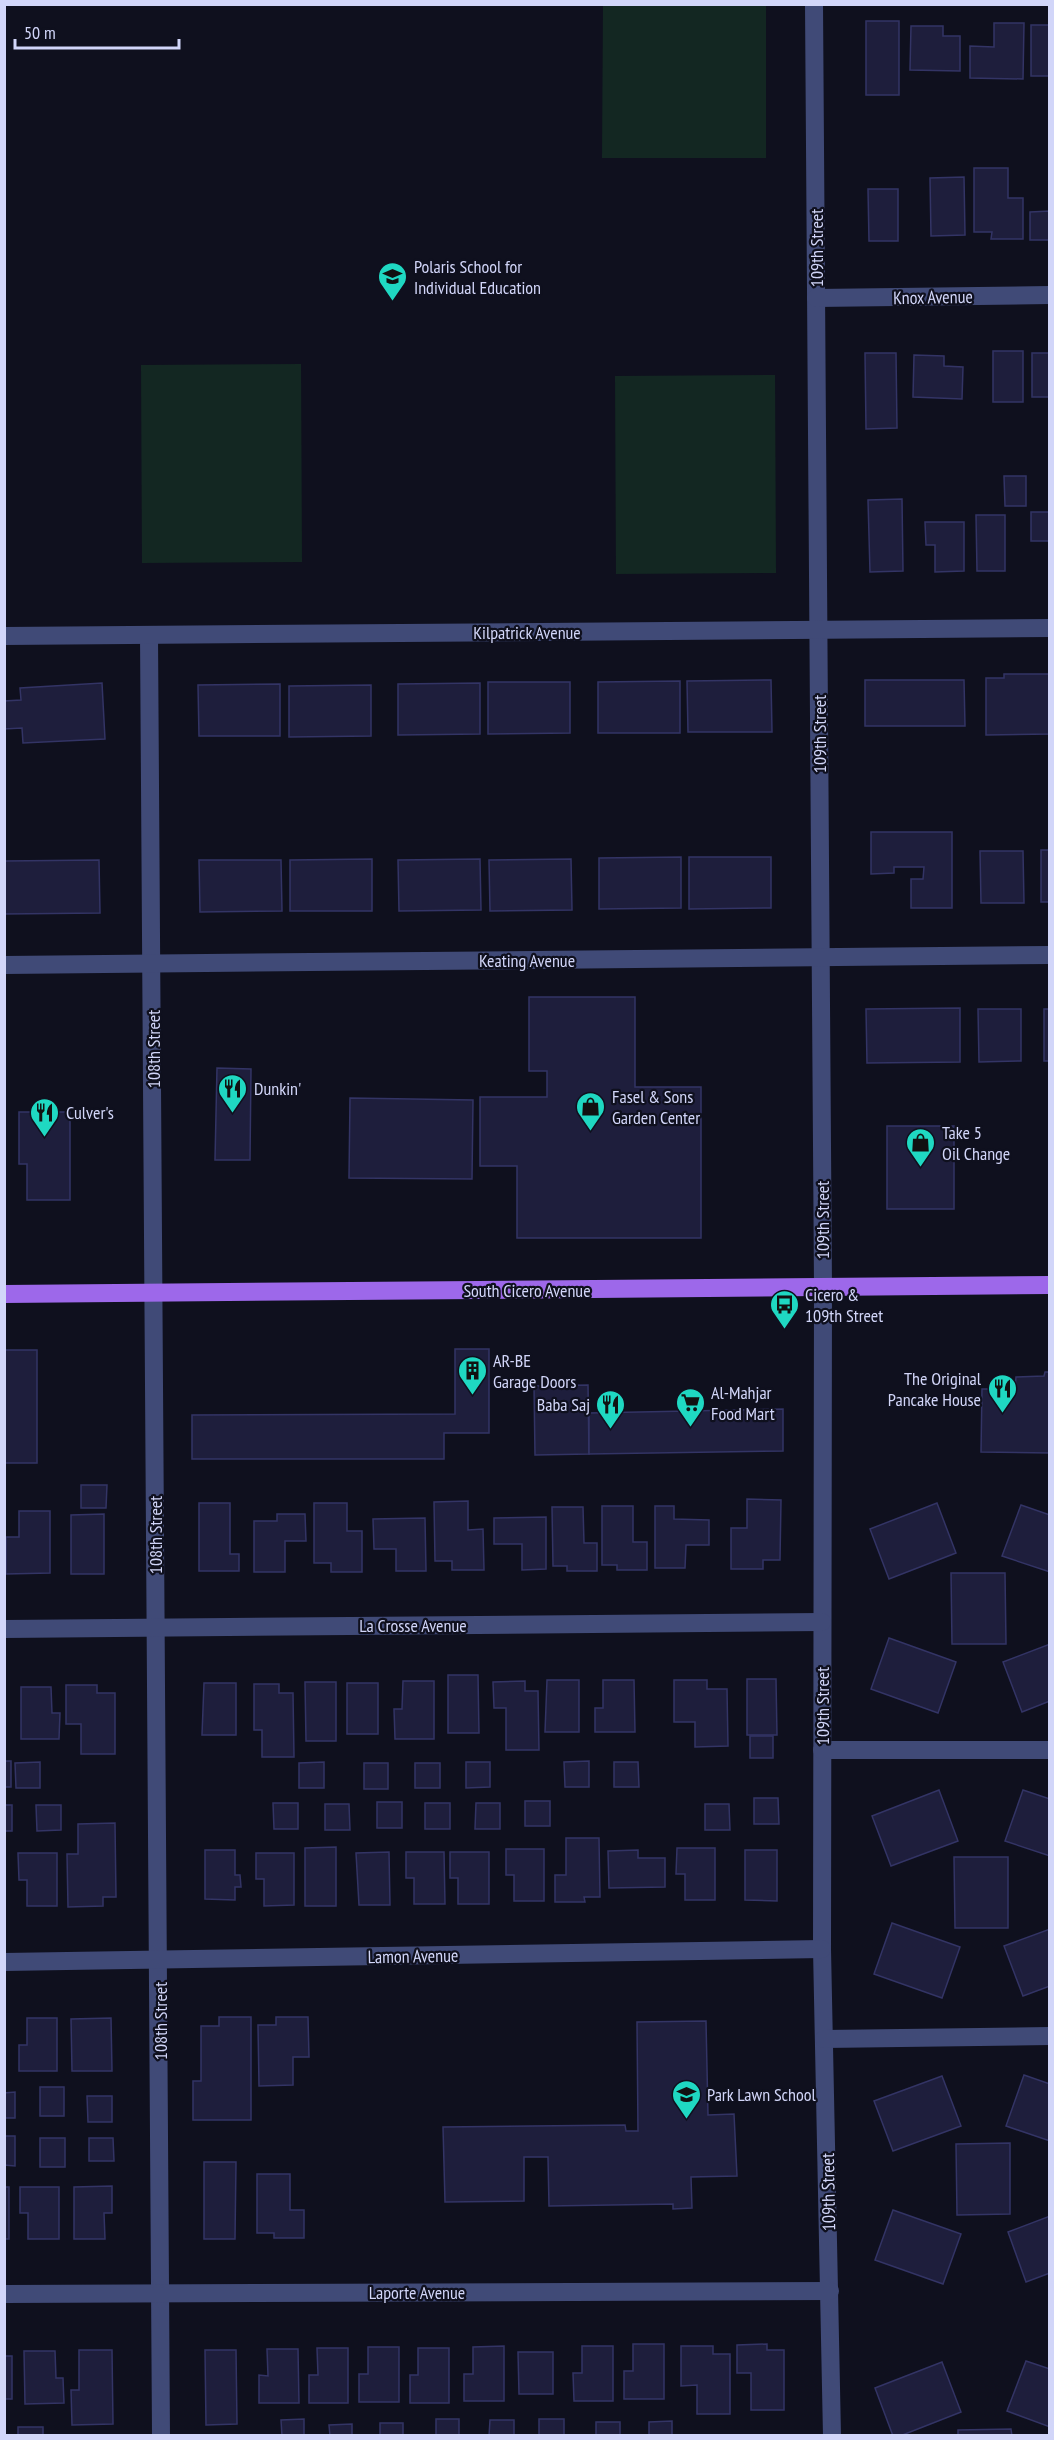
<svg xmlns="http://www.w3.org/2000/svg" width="1054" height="2440" viewBox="0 0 1054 2440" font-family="'PT Sans Narrow',sans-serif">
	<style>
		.green { fill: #132722 }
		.building { fill: #1e1e3c; stroke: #333465; stroke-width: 1.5 }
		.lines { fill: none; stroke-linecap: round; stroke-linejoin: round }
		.minor { stroke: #404a77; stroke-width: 18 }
		.major { stroke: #9d68ea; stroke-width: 18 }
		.labels { text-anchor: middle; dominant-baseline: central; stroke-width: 4.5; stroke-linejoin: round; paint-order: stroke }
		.street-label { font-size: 18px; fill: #d2d6f9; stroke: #0f101e }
		.poi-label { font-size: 18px; fill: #d2d6f9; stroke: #0f101e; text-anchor: start }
	</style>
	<rect width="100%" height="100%" fill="#0f101e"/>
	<g class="green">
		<path d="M603,5H766V158H602Z"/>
		<path d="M301,364L302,562L142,563L141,365Z"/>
		<path d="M775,375L776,573L616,574L615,376Z"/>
	</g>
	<g class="building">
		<rect x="866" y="21" width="33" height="74"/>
		<path d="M994,23H1024L1023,79L970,78V46L994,47Z"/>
		<rect x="1031" y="25" width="19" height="51"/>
		<path d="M911,26H943V36H960V71L910,70Z"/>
		<path d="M974,168H1008V198H1023V239H991L992,232H974Z"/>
		<path d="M964,177L965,235L931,236L930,178Z"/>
		<path d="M868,189H898V241H869Z"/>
		<path d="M1050,211V240H1030V212Z"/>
		<rect x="993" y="351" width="30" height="51"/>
		<path d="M865,353H896L897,428L866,429Z"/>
		<rect x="1032" y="353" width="18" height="44"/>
		<path d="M914,355L944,356V366L963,367L962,399L913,397Z"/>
		<path d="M1004,476H1026V506H1005Z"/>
		<path d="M902,499L903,571L870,572L868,500Z"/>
		<rect x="1031" y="512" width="19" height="29"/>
		<path d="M976,515H1005V571H977Z"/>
		<path d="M925,522H964V571L935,572V545H926Z"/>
		<path d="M1004,674H1050V734L986,735V678H1004Z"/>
		<path d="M771,680L772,732H688L687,681Z"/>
		<path d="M865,680H964L965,726H865Z"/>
		<path d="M680,681V733H598V682Z"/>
		<path d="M488,682H570V733L488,734Z"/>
		<path d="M102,683L105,739L23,743L22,728L4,729V701L21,700L20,688Z"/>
		<path d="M480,683V734L398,735V684Z"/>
		<path d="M280,684V736H199L198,685Z"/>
		<path d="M371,685V736L289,737V686Z"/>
		<path d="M871,832H952V908H911V879H923L924,867H894V873L871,874Z"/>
		<rect x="1041" y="850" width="9" height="52"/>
		<path d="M980,851H1023L1024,903H981Z"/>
		<path d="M681,857V908L599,909V858Z"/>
		<path d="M689,857H771V908L689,909Z"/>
		<path d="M372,859V911H290V860Z"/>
		<path d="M480,859L481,910L399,911L398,860Z"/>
		<path d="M571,859L572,910L490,911L489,860Z"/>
		<path d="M99,860L100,913L4,914V861Z"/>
		<path d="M199,860H281L282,911L200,912Z"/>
		<path d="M529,997H635V1087H701V1238H517V1166H480V1097H547V1071H529Z"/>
		<path d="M960,1008V1062L867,1063L866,1009Z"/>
		<path d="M978,1009H1021V1061L979,1062Z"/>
		<rect x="1044" y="1009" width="6" height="52"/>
		<path d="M217,1068L251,1069L250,1160H215Z"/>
		<path d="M350,1098L473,1100L472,1179L349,1178Z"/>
		<path d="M19,1112H70V1200H27V1164H19Z"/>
		<rect x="887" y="1126" width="67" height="83"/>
		<path d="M455,1349H489V1433H444V1459H192V1415L455,1414Z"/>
		<rect x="4" y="1350" width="33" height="113"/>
		<path d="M1045,1372H1050V1453L981,1452L982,1389H1015L1016,1377L1044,1376Z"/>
		<path d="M588,1385L589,1454L535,1455L534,1386Z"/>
		<path d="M783,1409V1451L589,1454V1413Z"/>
		<path d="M81,1485H107L106,1508H81Z"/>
		<path d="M747,1499L781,1500L780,1560H763V1569H731V1528H747Z"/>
		<path d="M468,1501V1530L483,1529L484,1570H452V1561H435L434,1502Z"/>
		<path d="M199,1503H230V1554H239V1571H199Z"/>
		<path d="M314,1503H347V1531H362V1572H331V1563H314Z"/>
		<path d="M937,1503L956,1553L889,1579L870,1529Z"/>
		<path d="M1021,1505L1050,1515V1572L1002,1556Z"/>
		<path d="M602,1506H633V1542H647V1570H617V1565H602Z"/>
		<path d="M655,1506H674V1519L709,1520V1545H686L685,1568H655Z"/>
		<path d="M552,1507H583L584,1543H597V1571H567V1566H553Z"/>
		<path d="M19,1511H50V1573L6,1574V1537H19Z"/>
		<path d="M104,1514V1574H71V1515Z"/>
		<path d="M277,1514H305L306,1541H285V1572H254V1521H277Z"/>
		<path d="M546,1517V1569L522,1570V1544H494V1518Z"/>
		<path d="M425,1518L426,1571H396V1549H374L373,1519Z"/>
		<path d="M951,1573H1005L1006,1644H952Z"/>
		<path d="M889,1638L956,1662L938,1713L871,1689Z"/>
		<path d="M1050,1644V1701L1022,1712L1003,1662Z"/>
		<path d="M448,1675H478L479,1733H448Z"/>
		<path d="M747,1679H776L777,1735H747Z"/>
		<path d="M547,1680H579V1732H545Z"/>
		<path d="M603,1680H634L635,1732H595V1708H603Z"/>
		<path d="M674,1680H707V1689H727L728,1746L695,1747V1722H674Z"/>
		<path d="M403,1681H434V1739H395L394,1709H402Z"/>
		<path d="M525,1681V1691H538L539,1750H506V1708H494L493,1682Z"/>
		<path d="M305,1682H336V1741H306Z"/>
		<path d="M204,1683H236V1735H202Z"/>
		<rect x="347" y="1683" width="31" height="51"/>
		<path d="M254,1684H279V1693H293L294,1757H262V1730H254Z"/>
		<path d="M66,1685H97V1693H115V1754H81V1724H66Z"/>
		<path d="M21,1687H51L52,1713H60L59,1739H21Z"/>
		<rect x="750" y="1736" width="23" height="22"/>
		<rect x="4" y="1761" width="7" height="26"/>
		<path d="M589,1761V1787H565L564,1762Z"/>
		<path d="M40,1762V1788H16L15,1763Z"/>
		<path d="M324,1762V1788H299V1763Z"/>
		<path d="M466,1762H490V1787L466,1788Z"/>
		<path d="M614,1762H638L639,1787H614Z"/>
		<rect x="364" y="1763" width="24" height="26"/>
		<rect x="415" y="1763" width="25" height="25"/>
		<path d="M939,1790L958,1841L891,1866L872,1816Z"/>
		<path d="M1023,1790L1050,1799V1856L1005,1841Z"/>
		<path d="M754,1798H778L779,1824H754Z"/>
		<rect x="525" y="1801" width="25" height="25"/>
		<rect x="377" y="1802" width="25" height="26"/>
		<path d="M273,1803H298V1829H274Z"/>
		<rect x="425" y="1803" width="25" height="26"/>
		<path d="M476,1803H500V1829H475Z"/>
		<path d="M325,1804H349L350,1830H325Z"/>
		<path d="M705,1804H729L730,1830H705Z"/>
		<rect x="4" y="1805" width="8" height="26"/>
		<path d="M36,1805H61V1830L37,1831Z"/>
		<path d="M115,1823L116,1897H103V1906L68,1907L67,1854H78V1824Z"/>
		<path d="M566,1838H599L600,1897H584L585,1902H555V1875H566Z"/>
		<path d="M336,1847V1906H305V1848Z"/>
		<path d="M677,1848H715V1900H685V1874H676Z"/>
		<path d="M506,1849H544V1901H514V1875H506Z"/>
		<path d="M205,1850H235V1875H240L241,1887H235V1900L205,1899Z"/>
		<path d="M638,1850V1858H665V1887L609,1888L608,1851Z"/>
		<path d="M745,1850H777V1901L745,1900Z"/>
		<path d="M389,1852L390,1905H359L356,1853Z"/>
		<path d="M406,1852H444L445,1904H414V1878H406Z"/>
		<path d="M450,1852H489V1904H458V1878H450Z"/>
		<path d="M18,1853H57V1906H27V1880H19Z"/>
		<path d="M256,1853H294V1905L264,1906V1879H256Z"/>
		<path d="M954,1857H1008V1928H955Z"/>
		<path d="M892,1923L960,1947L942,1998L874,1974Z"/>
		<path d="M1050,1929V1986L1023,1996L1004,1946Z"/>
		<path d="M219,2017H251V2120H193V2081H201V2026H219Z"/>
		<path d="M276,2017H308L309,2057H293V2085L259,2086L258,2025H276Z"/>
		<path d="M27,2018H57V2071H19V2045H27Z"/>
		<path d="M111,2018L112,2071H72L71,2019Z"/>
		<path d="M706,2021L708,2115L734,2114L737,2176L691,2177L692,2208L673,2209V2204L549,2206L548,2157H524V2201L445,2202L443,2127L625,2125L626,2131H638L637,2022Z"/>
		<path d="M1024,2075L1050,2084V2141L1006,2126Z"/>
		<path d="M942,2076L961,2126L893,2151L874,2101Z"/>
		<rect x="40" y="2087" width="24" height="29"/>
		<path d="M15,2092V2118H4V2093Z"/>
		<path d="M87,2096H112V2122H88Z"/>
		<path d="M4,2136H15V2166L4,2165Z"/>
		<rect x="40" y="2138" width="25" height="29"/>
		<path d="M89,2138H113L114,2161H89Z"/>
		<path d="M1010,2143V2214L957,2215L956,2144Z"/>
		<path d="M204,2162H236L235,2239H204Z"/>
		<path d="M257,2174H290V2210H304V2238H274V2233H257Z"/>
		<path d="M112,2186V2213H104L105,2239H74V2187Z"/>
		<rect x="4" y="2187" width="5" height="52"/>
		<path d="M20,2187H59V2239H28V2213H20Z"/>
		<path d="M893,2210L961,2234L943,2284L875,2260Z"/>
		<path d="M1050,2216V2273L1026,2282L1008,2232Z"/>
		<path d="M633,2344H664V2399H624V2371H633Z"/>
		<path d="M767,2344V2350H784V2410H751V2373H737V2345Z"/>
		<path d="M504,2346V2401H464V2374H473V2347Z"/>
		<path d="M582,2346H613V2401H574L573,2373H582Z"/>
		<path d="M681,2346H713V2354H730V2414H697V2385L681,2386Z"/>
		<path d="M368,2347H399V2402H359V2374H368Z"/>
		<path d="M317,2348H348V2403H309V2375H318Z"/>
		<path d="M418,2348H449V2403H410V2375H418Z"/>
		<path d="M267,2349H298L299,2403H259V2375L268,2376Z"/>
		<path d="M79,2350H112L113,2424L72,2425L71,2390H79Z"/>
		<path d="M205,2350H236L237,2424L206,2425Z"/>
		<path d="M24,2351H55L56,2378H63L64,2403L25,2404Z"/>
		<path d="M518,2352H553V2394H519Z"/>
		<rect x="4" y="2356" width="8" height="43"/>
		<path d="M1026,2361L1050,2369V2427L1007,2411Z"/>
		<path d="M942,2362L961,2412L900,2436H893L875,2388Z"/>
		<path d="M304,2419V2436H282L281,2420Z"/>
		<rect x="436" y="2419" width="23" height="17"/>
		<rect x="539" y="2419" width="25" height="17"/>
		<path d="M490,2420H514V2436H489Z"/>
		<path d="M672,2421V2436H649V2422Z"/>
		<rect x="596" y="2422" width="24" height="14"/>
		<rect x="380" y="2423" width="23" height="13"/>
		<path d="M352,2424V2436H330L329,2425Z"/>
		<rect x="18" y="2427" width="25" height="9"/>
		<path d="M1011,2429L1012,2436H958V2430Z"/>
	</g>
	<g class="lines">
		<g class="minor">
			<path d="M814,4L823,1288L822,1949L832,2436"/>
			<path d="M816,298L1050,295"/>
			<path d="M149,635L161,2436"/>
			<path d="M4,636L1050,628"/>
			<path d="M4,965L1050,955"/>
			<path d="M4,1629L822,1622"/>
			<path d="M822,1750H1050"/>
			<path d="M4,1962L822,1949"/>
			<path d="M824,2039L1050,2036"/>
			<path d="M4,2294L830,2291"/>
		</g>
		<path class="major" d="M4,1294L1050,1285"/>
	</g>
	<defs>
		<symbol id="school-pin" viewBox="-11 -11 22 30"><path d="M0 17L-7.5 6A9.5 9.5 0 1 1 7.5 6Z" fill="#1fd8c2" stroke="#0f101e"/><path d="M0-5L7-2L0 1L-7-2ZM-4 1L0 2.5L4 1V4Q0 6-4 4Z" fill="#111"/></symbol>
		<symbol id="restaurant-pin" viewBox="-11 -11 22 30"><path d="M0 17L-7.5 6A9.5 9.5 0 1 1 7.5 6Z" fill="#1fd8c2" stroke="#0f101e"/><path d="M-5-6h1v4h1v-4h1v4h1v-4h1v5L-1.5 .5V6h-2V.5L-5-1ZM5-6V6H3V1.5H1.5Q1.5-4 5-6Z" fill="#111"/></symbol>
		<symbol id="shop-pin" viewBox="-11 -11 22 30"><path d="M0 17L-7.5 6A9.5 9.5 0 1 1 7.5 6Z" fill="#1fd8c2" stroke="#0f101e"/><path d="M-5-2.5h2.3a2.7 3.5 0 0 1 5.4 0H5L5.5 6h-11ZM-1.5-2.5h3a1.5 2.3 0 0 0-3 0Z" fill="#111"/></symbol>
		<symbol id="bus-pin" viewBox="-11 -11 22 30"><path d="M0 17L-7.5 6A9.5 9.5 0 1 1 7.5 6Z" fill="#1fd8c2" stroke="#0f101e"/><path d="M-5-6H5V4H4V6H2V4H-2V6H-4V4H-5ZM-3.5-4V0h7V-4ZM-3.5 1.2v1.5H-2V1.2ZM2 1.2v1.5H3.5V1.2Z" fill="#111"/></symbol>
		<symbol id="building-pin" viewBox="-11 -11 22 30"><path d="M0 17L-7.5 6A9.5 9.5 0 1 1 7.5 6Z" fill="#1fd8c2" stroke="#0f101e"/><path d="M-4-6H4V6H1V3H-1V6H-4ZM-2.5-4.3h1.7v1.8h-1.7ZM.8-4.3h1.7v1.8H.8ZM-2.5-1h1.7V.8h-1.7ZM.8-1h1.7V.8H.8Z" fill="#111"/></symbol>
		<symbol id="supermarket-pin" viewBox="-11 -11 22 30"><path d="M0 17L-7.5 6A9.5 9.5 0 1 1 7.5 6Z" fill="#1fd8c2" stroke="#0f101e"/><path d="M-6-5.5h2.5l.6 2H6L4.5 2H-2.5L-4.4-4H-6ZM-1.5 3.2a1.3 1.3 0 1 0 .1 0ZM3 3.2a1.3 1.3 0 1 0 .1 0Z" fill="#111"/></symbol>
	</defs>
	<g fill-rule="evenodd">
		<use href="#school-pin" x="376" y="260" width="33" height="45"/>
		<use href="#restaurant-pin" x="216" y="1072" width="33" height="45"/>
		<use href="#shop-pin" x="574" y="1090" width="33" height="45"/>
		<use href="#restaurant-pin" x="28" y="1096" width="33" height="45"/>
		<use href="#shop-pin" x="904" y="1126" width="33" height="45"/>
		<use href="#bus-pin" x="768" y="1288" width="33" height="45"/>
		<use href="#building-pin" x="456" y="1354" width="33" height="45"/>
		<use href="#restaurant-pin" x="986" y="1372" width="33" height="45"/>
		<use href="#supermarket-pin" x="674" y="1386" width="33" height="45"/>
		<use href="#restaurant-pin" x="594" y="1388" width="33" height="45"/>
		<use href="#school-pin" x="670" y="2078" width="33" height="45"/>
	</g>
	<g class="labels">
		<g class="street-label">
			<text transform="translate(816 248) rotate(-90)">109th Street</text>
			<text transform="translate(933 297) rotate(-1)">Knox Avenue</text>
			<text x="527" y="632">Kilpatrick Avenue</text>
			<text transform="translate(819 734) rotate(-90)">109th Street</text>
			<text x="527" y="960">Keating Avenue</text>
			<text transform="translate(153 1049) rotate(-90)">108th Street</text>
			<text transform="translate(822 1220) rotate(-90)">109th Street</text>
			<text x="527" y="1290">South Cicero Avenue</text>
			<text transform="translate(155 1535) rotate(-90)">108th Street</text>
			<text x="413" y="1625">La Crosse Avenue</text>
			<text transform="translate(822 1706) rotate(-90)">109th Street</text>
			<text transform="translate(413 1956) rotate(-1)">Lamon Avenue</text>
			<text transform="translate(160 2021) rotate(-90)">108th Street</text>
			<text transform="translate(828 2192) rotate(-91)">109th Street</text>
			<text x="417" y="2292">Laporte Avenue</text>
		</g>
		<g class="poi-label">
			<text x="414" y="266">Polaris School for<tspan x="414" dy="21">Individual Education</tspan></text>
			<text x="254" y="1088">Dunkin'</text>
			<text x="612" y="1096">Fasel &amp; Sons<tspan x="612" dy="21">Garden Center</tspan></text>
			<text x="66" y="1112">Culver's</text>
			<text x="942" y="1132">Take 5<tspan x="942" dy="21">Oil Change</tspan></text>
			<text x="805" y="1294">Cicero &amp;<tspan x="805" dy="21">109th Street</tspan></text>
			<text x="493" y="1360">AR-BE<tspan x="493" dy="21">Garage Doors</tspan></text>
			<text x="981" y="1378" text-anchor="end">The Original<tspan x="981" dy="21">Pancake House</tspan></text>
			<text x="711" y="1392">Al-Mahjar<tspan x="711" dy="21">Food Mart</tspan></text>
			<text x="590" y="1404" text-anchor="end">Baba Saj</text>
			<text x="707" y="2094">Park Lawn School</text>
		</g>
	</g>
	<rect width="1054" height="2440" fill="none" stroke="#d2d6f9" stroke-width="12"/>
	<path d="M15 39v9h164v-9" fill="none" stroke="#d2d6f9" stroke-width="3"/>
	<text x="24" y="39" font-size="18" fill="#d2d6f9" stroke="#0f101e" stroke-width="4.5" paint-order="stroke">50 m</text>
</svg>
